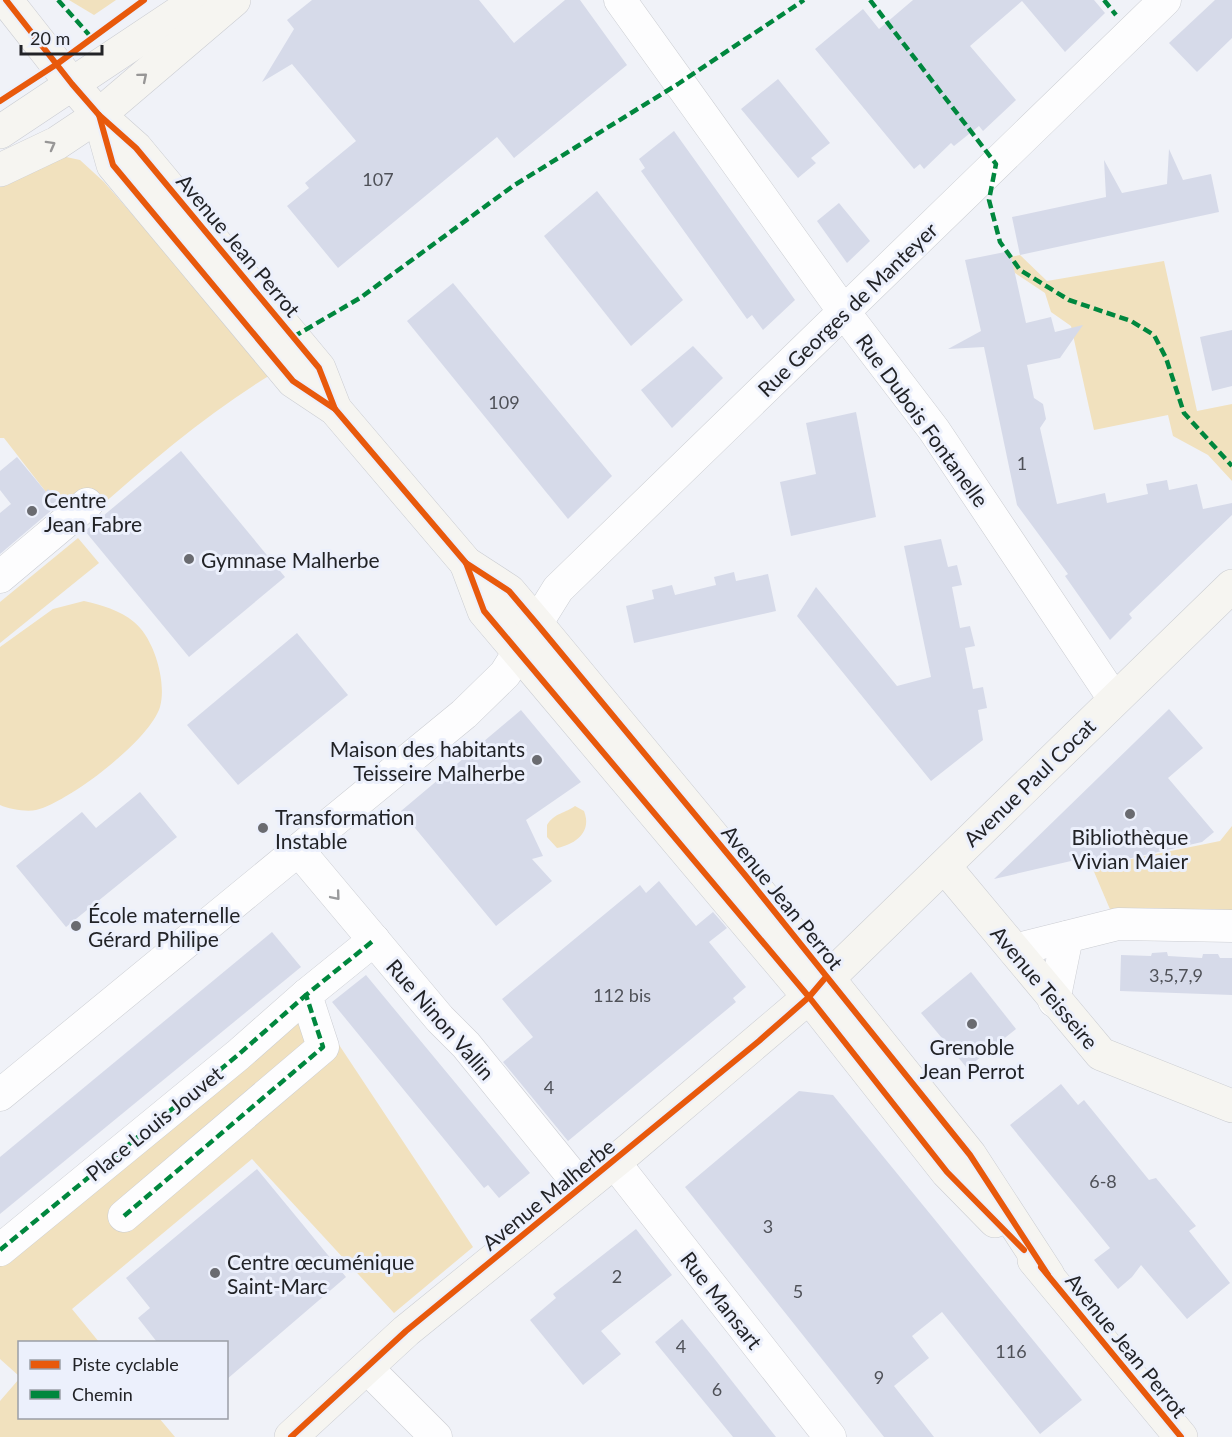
<svg xmlns="http://www.w3.org/2000/svg" width="1232" height="1437" viewBox="0 0 1232 1437" font-family="Lato,sans-serif">
	<style>
		.green { fill: #f1e1be }
		.building { fill: #d6dae9 }
		.lines { fill: none; stroke-linecap: round; stroke-linejoin: round }
		.street-casing { stroke: #cbcdd2; stroke-width: 33 }
		.secondary-casing { stroke: #cbcdd2; stroke-width: 34 }
		.street { stroke: #fdfdfe; stroke-width: 32 }
		.secondary { stroke: #f6f5f1; stroke-width: 33 }
		.quiet { stroke: #00873e; stroke-width: 4.5; stroke-dasharray: 9 4.5; stroke-linecap: butt }
		.cycleway-casing { stroke: #ecf0fc; stroke-width: 10 }
		.cycleway { stroke: #e8590c; stroke-width: 6 }
		.oneway { stroke: #979696 }
		.oneway2 { stroke: #9a9b9d }
		.poi-dot { fill: #6a6b70; stroke: #ecf0fc; stroke-width: 2 }
		.labels { text-anchor: middle; dominant-baseline: central; stroke-width: 6; stroke-linejoin: round; paint-order: stroke }
		.number-label { font-size: 18px; fill: #4f5158 }
		.street-label { font-size: 21px; fill: #222327; stroke: #ecf0fc }
		.poi-label { font-size: 21px; fill: #222327; stroke: #ecf0fc; text-anchor: start }
	</style>
	<rect width="100%" height="100%" fill="#f0f2f8"/>
	<g class="green">
		<path d="M69,0H116L94,15Z"/>
		<path d="M57,155L80,160L104,182L272,374C202,416 141,471 80,524L48,490L46,492L4,438H0V179Z"/>
		<path d="M1020,255L1047,281L1164,261L1197,411L1232,404V481L1208,455L1173,436L1168,415L1094,430L1071,326L1051,312L1045,293L1006,267L1004,258Z"/>
		<path d="M78,538L99,563L0,643V602Z"/>
		<path d="M84,601C101,605 120,610 134,622C154,638 167,682 160,707C150,740 69,802 36,810C26,812 9,809 0,805V647L53,609Z"/>
		<path d="M575,806L584,811C592,831 577,844 557,848L547,837V825C554,813 566,813 575,806Z"/>
		<path d="M1232,826V911L1112,914L1092,867L1220,841Z"/>
		<path d="M306,995L473,1247L394,1313L252,1159L72,1309L99,1342H20L19,1376L0,1359V1252Z"/>
		<path d="M19,1379L20,1418H159L175,1437H0V1401Z"/>
	</g>
	<g class="building">
		<path d="M312,0H479L514,43L565,0H580L627,65L514,158L497,137L338,268L287,206L309,188L305,183L356,141L292,64L262,82L294,29L287,20Z"/>
		<path d="M913,0H1094L1105,13L1065,52L1022,1L970,46L1016,100L983,131L979,126L954,146L951,143L924,169L920,164L914,169L815,49L863,9L879,29Z"/>
		<path d="M1215,0H1232V38L1197,72L1169,43Z"/>
		<path d="M778,79L830,143L811,158L816,163L798,178L741,109Z"/>
		<path d="M674,131L795,300L763,330L752,315L747,319L641,171L645,168L639,159Z"/>
		<path d="M1169,149L1183,180L1211,174L1219,212L1020,255L1012,217L1106,197L1104,160L1122,193L1167,184Z"/>
		<path d="M597,191L683,300L631,346L544,236Z"/>
		<path d="M839,203L870,241L847,263L817,221Z"/>
		<path d="M1010,251L1026,323L1051,317L1055,332L1083,325L1060,358L1027,365L1034,398L1043,404L1046,419L1040,428L1057,504L1105,493L1107,503L1148,494L1146,484L1167,480L1169,490L1197,484L1203,509L1232,503V515L1129,614L1132,618L1110,640L1065,576L1068,574L1017,505L984,347L948,349L981,331L965,260Z"/>
		<path d="M453,283L612,476L568,519L407,321Z"/>
		<path d="M1232,330V386L1212,391L1200,337Z"/>
		<path d="M693,346L723,378L672,428L641,390Z"/>
		<path d="M856,412L876,517L791,536L780,482L816,474L806,423Z"/>
		<path d="M181,451L285,577L189,657L85,531Z"/>
		<path d="M17,457L46,492L48,489L60,503L0,554V513L11,504L0,490V471Z"/>
		<path d="M941,539L948,567L957,565L962,585L952,587L960,628L970,626L975,646L965,648L973,689L983,687L987,708L978,710L983,740L931,781L797,616L816,587L897,686L931,677L904,546Z"/>
		<path d="M734,572L736,581L768,574L776,611L634,643L626,606L654,599L652,590L672,585L675,595L716,585L714,577Z"/>
		<path d="M297,633L348,695L238,785L187,725Z"/>
		<path d="M1169,709L1203,748L1168,778L1214,832L1202,842L1092,867L1084,858L994,879Z"/>
		<path d="M521,710L581,782L526,820L543,856L532,859L552,881L496,926L401,811Z"/>
		<path d="M140,792L177,837L66,927L16,866L82,812L96,828Z"/>
		<path d="M659,881L696,926L713,912L727,928L709,942L746,987L733,998L736,1002L568,1141L503,1062L533,1037L502,999L640,885L646,893Z"/>
		<path d="M272,932L301,967L0,1214V1157Z"/>
		<path d="M1167,952L1168,956L1202,958L1203,954H1218L1220,958H1232V995L1120,991L1121,955L1151,956L1152,953Z"/>
		<path d="M971,972L1016,1029L967,1068L921,1013Z"/>
		<path d="M366,975L530,1173L499,1198L488,1185L484,1188L332,1002Z"/>
		<path d="M1061,1084L1078,1105L1084,1100L1149,1180L1156,1178L1196,1226L1189,1231L1230,1283L1187,1319L1141,1265L1132,1277L1118,1289L1094,1260L1110,1248L1010,1125Z"/>
		<path d="M799,1091L833,1095L1082,1400L1040,1434L942,1312L912,1336L929,1358L894,1386L934,1437H884L685,1187Z"/>
		<path d="M257,1169L346,1277L226,1380V1342H157L138,1318L150,1308L126,1278Z"/>
		<path d="M636,1229L672,1275L601,1331L621,1354L583,1385L530,1320L556,1298L553,1294Z"/>
		<path d="M682,1319L713,1357L776,1437H733L655,1342Z"/>
	</g>
	<g class="lines">
		<defs>
			<g id="street">
				<path d="M620,0L844,312L934,430L1114,699"/>
				<path d="M0,577L87,504"/>
				<path d="M299,851L440,1019L466,1045L582,1188"/>
				<path d="M1014,950L1118,924L1232,926"/>
				<path d="M1054,1001L1067,937"/>
				<path d="M0,1095L464,714L505,674L558,589L1165,0"/>
				<path d="M614,1162L830,1437"/>
				<path d="M124,1216L323,1047L306,995L374,940"/>
				<path d="M0,1250L238,1055L306,995"/>
				<path d="M367,1368L436,1437"/>
			</g>
			<g id="secondary">
				<path d="M6,0L72,84L99,115L136,148L319,368L335,409"/>
				<path d="M99,115L113,165L293,381L335,409L466,563L509,591L537,624L745,875L970,1155L1048,1275"/>
				<path d="M0,132L198,0"/>
				<path d="M0,170L57,143L99,115L234,0"/>
				<path d="M466,563L484,611L809,997L947,1172L995,1221"/>
				<path d="M945,867L1101,1054L1232,1106"/>
				<path d="M1034,1260L1181,1437"/>
				<path d="M291,1437L406,1331L629,1150L809,997L1232,586"/>
			</g>
		</defs>
		<use href="#street" class="street-casing"/>
		<use href="#secondary" class="secondary-casing"/>
		<use href="#street" class="street"/>
		<use href="#secondary" class="secondary"/>
		<g class="quiet">
			<path d="M58,0L92,38"/>
			<path d="M870,0L996,164L989,200L1000,242L1020,270L1069,300L1131,321L1154,335L1166,358L1184,413L1232,466"/>
			<path d="M1104,0L1116,15"/>
			<path d="M293,337L360,298L513,186L678,84L804,0"/>
			<path d="M124,1216L323,1047L306,995L374,940"/>
			<path d="M0,1250L238,1055L306,995"/>
		</g>
		<defs>
			<g id="cycleway">
				<path d="M6,0L72,84L99,115L136,148L319,368L335,409"/>
				<path d="M0,101L57,64L144,0"/>
				<path d="M99,115L113,165L293,381L335,409L466,563L509,591L537,624L745,875L970,1155L1048,1275"/>
				<path d="M466,563L484,611L809,997L947,1172L1024,1250"/>
				<path d="M1041,1267L1181,1437"/>
				<path d="M291,1437L406,1331L759,1041L809,997L826,977"/>
			</g>
		</defs>
		<use href="#cycleway" class="cycleway-casing"/>
		<use href="#cycleway" class="cycleway"/>
	</g>
	<defs><path id="oneway-chevron" d="M-2-3.5L2.5 0L-2 3.5" fill="none" stroke-width="1.6" stroke-linecap="round" stroke-linejoin="round" transform="scale(1.5)"/></defs>
	<g class="oneway">
		<use href="#oneway-chevron" transform="translate(143 77) rotate(-40)"/>
		<use href="#oneway-chevron" transform="translate(51 145) rotate(-29)"/>
	</g>
	<use class="oneway2" href="#oneway-chevron" transform="translate(336 896) rotate(50)"/>
	<g class="poi-dot">
		<circle cx="32" cy="511" r="6"/>
		<circle cx="189" cy="559" r="6"/>
		<circle cx="537" cy="760" r="6"/>
		<circle cx="1130" cy="814" r="6"/>
		<circle cx="263" cy="828" r="6"/>
		<circle cx="76" cy="926" r="6"/>
		<circle cx="972" cy="1024" r="6"/>
		<circle cx="215" cy="1273" r="6"/>
	</g>
	<g class="labels">
		<g class="number-label">
			<text x="378" y="179">107</text>
			<text x="504" y="402">109</text>
			<text x="1022" y="463">1</text>
			<text x="1176" y="975">3,5,7,9</text>
			<text x="622" y="995">112 bis</text>
			<text x="549" y="1087">4</text>
			<text x="1103" y="1181">6-8</text>
			<text x="768" y="1226">3</text>
			<text x="617" y="1276">2</text>
			<text x="798" y="1291">5</text>
			<text x="681" y="1346">4</text>
			<text x="1011" y="1351">116</text>
			<text x="879" y="1377">9</text>
			<text x="717" y="1389">6</text>
		</g>
		<g class="street-label">
			<text transform="translate(239 245) rotate(50)">Avenue Jean Perrot</text>
			<text transform="translate(847 309) rotate(-44)">Rue Georges de Manteyer</text>
			<text transform="translate(923 420) rotate(54)">Rue Dubois Fontanelle</text>
			<text transform="translate(1029 782) rotate(-44)">Avenue Paul Cocat</text>
			<text transform="translate(783 897) rotate(51)">Avenue Jean Perrot</text>
			<text transform="translate(1045 987) rotate(50)">Avenue Teisseire</text>
			<text transform="translate(441 1019) rotate(49)">Rue Ninon Vallin</text>
			<text transform="translate(154 1123) rotate(-39)">Place Louis Jouvet</text>
			<text transform="translate(548 1194) rotate(-39)">Avenue Malherbe</text>
			<text transform="translate(722 1300) rotate(52)">Rue Mansart</text>
			<text transform="translate(1127 1345) rotate(51)">Avenue Jean Perrot</text>
		</g>
		<g class="poi-label">
			<text x="44" y="499">Centre<tspan x="44" dy="24">Jean Fabre</tspan></text>
			<text x="201" y="559">Gymnase Malherbe</text>
			<text x="525" y="748" text-anchor="end">Maison des habitants<tspan x="525" dy="24">Teisseire Malherbe</tspan></text>
			<text x="275" y="816">Transformation<tspan x="275" dy="24">Instable</tspan></text>
			<text x="1130" y="836" text-anchor="middle">Bibliothèque<tspan x="1130" dy="24">Vivian Maier</tspan></text>
			<text x="88" y="914">École maternelle<tspan x="88" dy="24">Gérard Philipe</tspan></text>
			<text x="972" y="1046" text-anchor="middle">Grenoble<tspan x="972" dy="24">Jean Perrot</tspan></text>
			<text x="227" y="1261">Centre œcuménique<tspan x="227" dy="24">Saint-Marc</tspan></text>
		</g>
	</g>
	<rect x="18" y="1341" width="210" height="78" fill="#ecf0fc" stroke="#9b9ea7" stroke-width="1.5"/>
	<rect x="30" y="1360" width="30" height="9" fill="#e8590c" stroke="#9b9ea7" stroke-width="1.5"/>
	<text x="72" y="1371" font-size="18" fill="#222327">Piste cyclable</text>
	<rect x="30" y="1390" width="30" height="9" fill="#00873e" stroke="#9b9ea7" stroke-width="1.5"/>
	<text x="72" y="1401" font-size="18" fill="#222327">Chemin</text>
	<path d="M21 45v9h81v-9" fill="none" stroke="#222327" stroke-width="3"/>
	<text x="30" y="45" font-size="18" fill="#222327" stroke="#ecf0fc" stroke-width="4.5" paint-order="stroke">20 m</text>
</svg>
